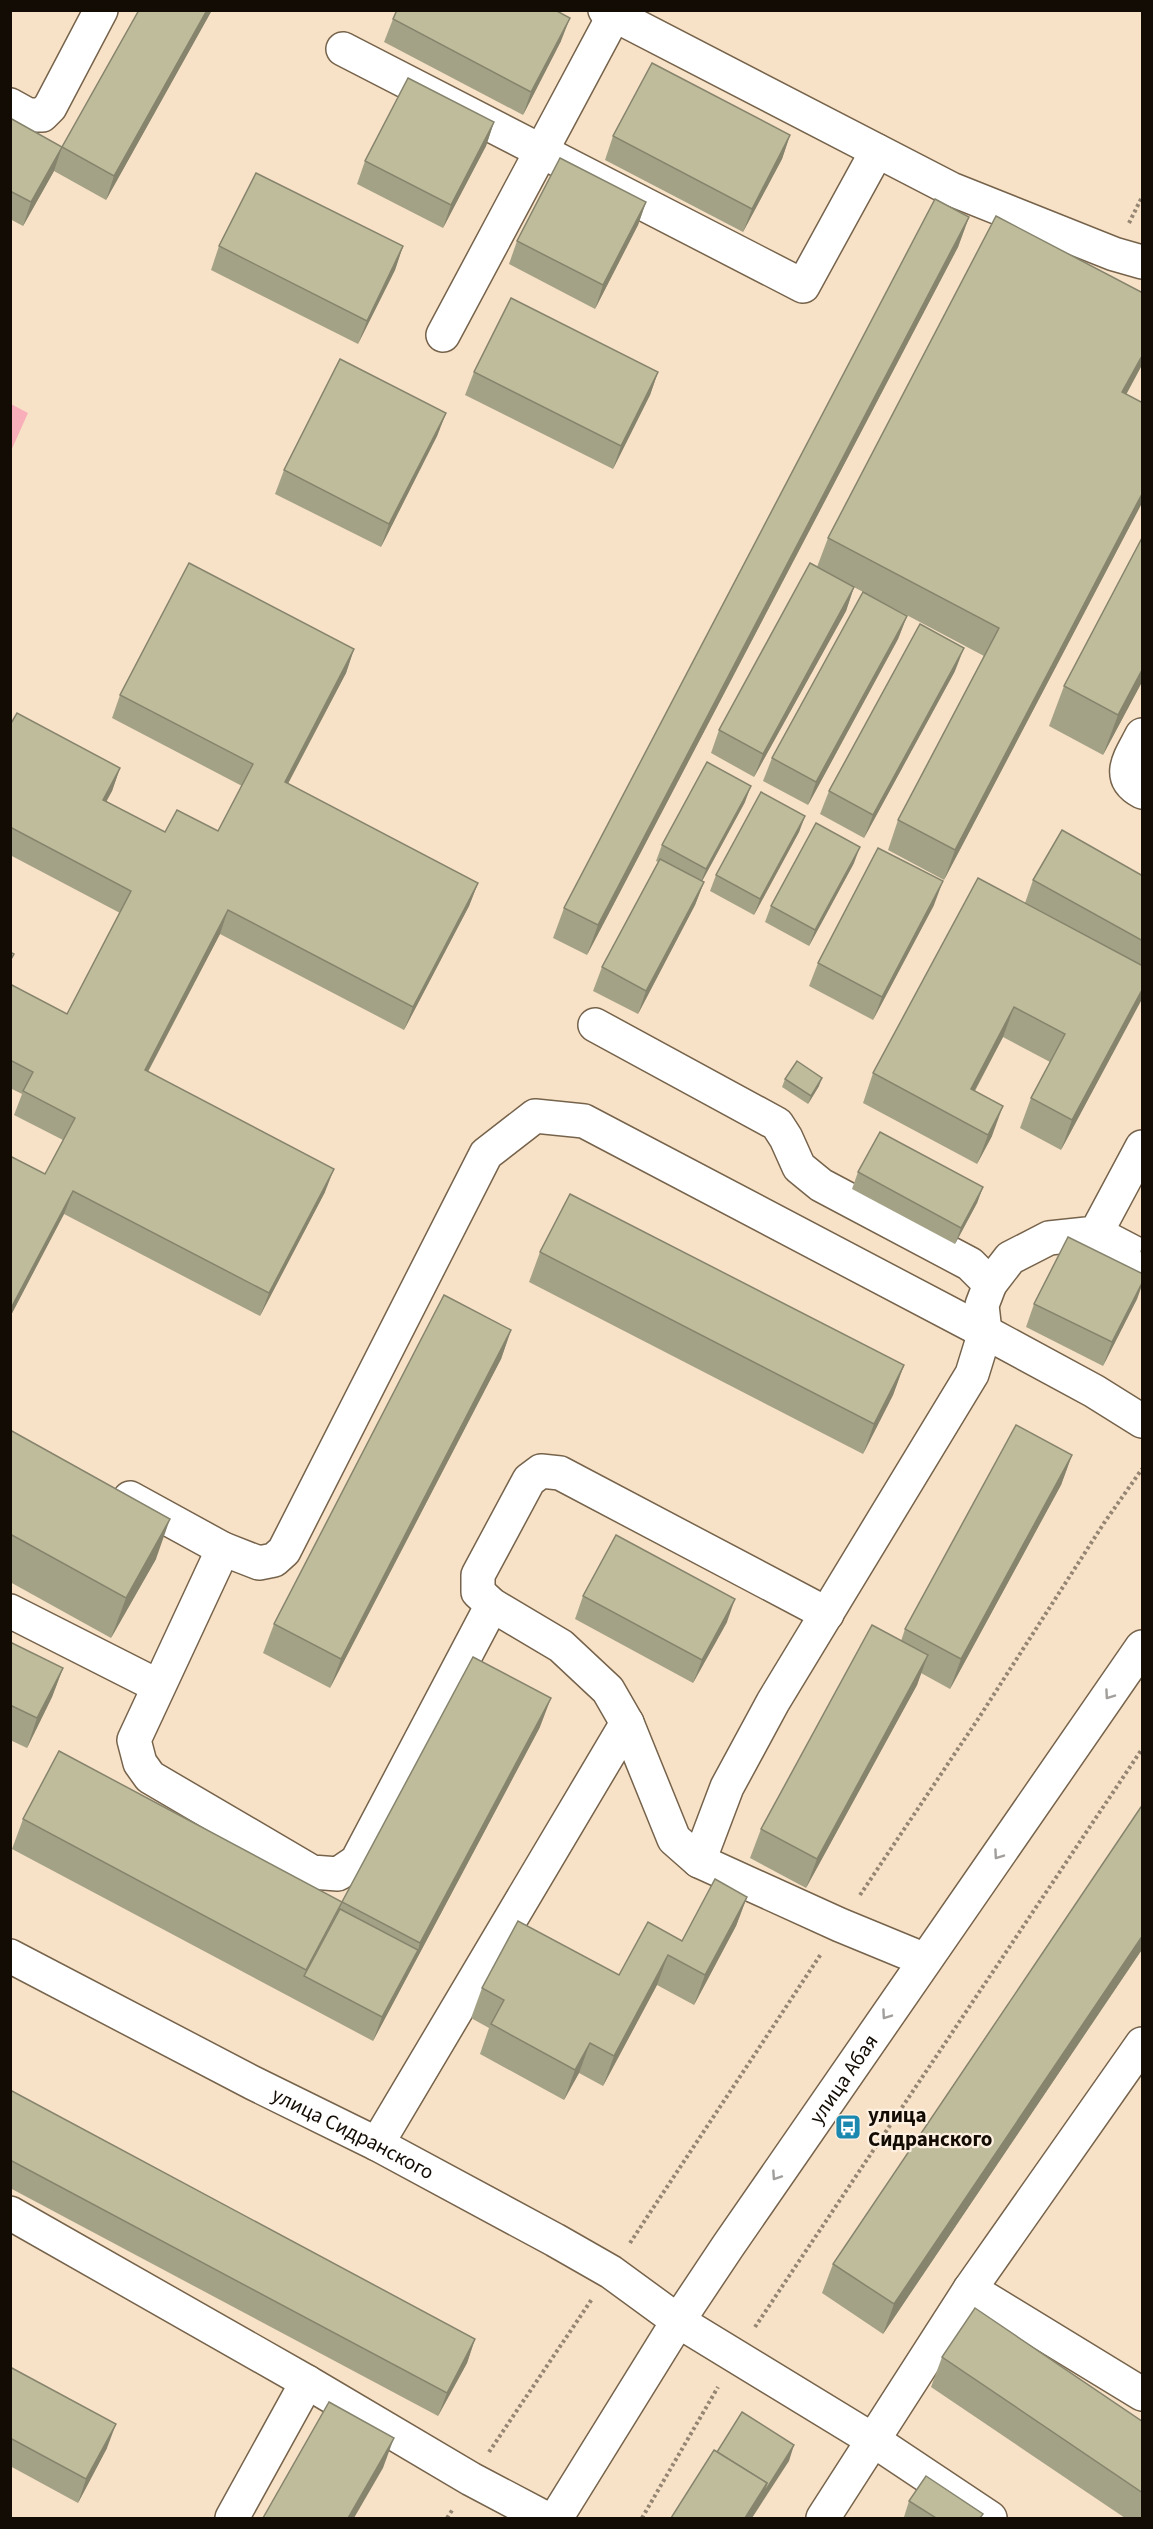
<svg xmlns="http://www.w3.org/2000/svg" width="1153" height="2529" viewBox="0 0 1153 2529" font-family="'Source Sans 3',sans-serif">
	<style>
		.green { fill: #f9afba }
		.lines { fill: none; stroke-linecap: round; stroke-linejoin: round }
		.minor-casing { stroke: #76634b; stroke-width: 36 }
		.path { stroke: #958573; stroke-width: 4; stroke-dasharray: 3 3; stroke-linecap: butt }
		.minor { stroke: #fff; stroke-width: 33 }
		.wall { fill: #a4a286 }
		.shaded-wall { fill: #86846d }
		.building { fill: #bfbc9c; stroke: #86846d; stroke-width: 1.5 }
		.oneway { stroke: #a19e9b }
		.labels { text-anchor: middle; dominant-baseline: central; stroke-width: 4.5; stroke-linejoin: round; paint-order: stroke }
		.street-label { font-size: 21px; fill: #130c04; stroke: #fef0e0 }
		.poi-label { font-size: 21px; font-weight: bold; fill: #130c04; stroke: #fef0e0; text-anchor: start }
	</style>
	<rect width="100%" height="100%" fill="#f8e2c7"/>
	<path class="green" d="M11,404L28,413L11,451Z"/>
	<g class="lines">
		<defs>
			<g id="minor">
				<path d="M605,10L951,189L1114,254L1142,262"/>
				<path d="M343,49L803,286L877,151"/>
				<path d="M10,105L28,115H42L50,107L101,10"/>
				<path d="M443,335L614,15"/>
				<path d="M1142,735C1131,757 1114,777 1142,792"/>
				<path d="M595,1025L777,1124L786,1138L799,1167L821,1185L970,1264L990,1284L982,1305L985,1332L972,1374L773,1702L727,1787L699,1861"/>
				<path d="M1096,1233L1142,1257"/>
				<path d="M990,1284L1010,1258L1049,1238L1096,1233L1142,1147"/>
				<path d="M130,1498L223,1549L259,1563L274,1560L284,1551L486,1154L535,1116L584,1121L985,1332L1094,1391L1142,1421"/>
				<path d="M223,1549L134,1740L140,1763L150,1777L312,1872L338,1874L357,1861L492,1605"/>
				<path d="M10,1611L158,1686"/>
				<path d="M827,1614L560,1473L541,1471L529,1480L478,1575V1592L492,1605L561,1646L608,1690L627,1723L674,1839L699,1861L840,1925L925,1960"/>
				<path id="s1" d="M10,1956L253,2083L377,2144L555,2240L611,2272L678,2321L873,2440L990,2518"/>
				<path d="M377,2144L627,1723"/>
				<path d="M10,2213L307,2382L471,2479L545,2518"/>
				<path d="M970,2289L1142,2394"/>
				<path d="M232,2518L307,2382"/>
				<path id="s2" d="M556,2518L678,2321L728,2246L1142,1647"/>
				<path d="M823,2518L970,2289L1142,2044"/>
			</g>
		</defs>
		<use href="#minor" class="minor-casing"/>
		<g class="path">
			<path d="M1129,223L1142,197"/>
			<path d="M860,1895L980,1716L1104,1523L1142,1469"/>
			<path d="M630,2243L821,1954"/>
			<path d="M755,2327L1142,1749"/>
			<path d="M489,2452L592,2299"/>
			<path d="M447,2518L453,2509"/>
			<path d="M642,2518L718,2387"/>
		</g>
		<use href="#minor" class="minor"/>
	</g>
	<g class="wall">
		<path d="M212,10L106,200L54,171L23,226L10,219V118L62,147Z"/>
		<path d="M393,19L561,41L523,115L384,42Z"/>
		<path d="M494,122L486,146L443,228L357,184L365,161Z"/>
		<path d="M790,135L782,159L743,232L605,160L613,136Z"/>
		<path d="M646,202L638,225L595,309L509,264L517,241Z"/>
		<path d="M969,217L958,247L587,955L553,938L564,908Z"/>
		<path d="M219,246H403L395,270L358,344L211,270Z"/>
		<path d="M1143,293V363L1126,395L1143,403V501L944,880L888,850L898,820L984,656L848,584L854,587L846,611L754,777L711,753L719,730L817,567L828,538Z"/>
		<path d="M474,372H658L650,395L613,469L465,395Z"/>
		<path d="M446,413L437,436L381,547L275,494L284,470Z"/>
		<path d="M1143,536V680L1103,755L1049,726L1064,686Z"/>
		<path d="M907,616L898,639L808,805L763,781L772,758Z"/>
		<path d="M354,649L346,673L288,784L478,883L469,906L404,1030L220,934L148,1072L325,1192L260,1316L64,1214L10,1317V1156L45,1174L63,1140L14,1115L22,1094L10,1088V984L67,1014L120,913L10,855V725L120,768L112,791L106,801L165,832L218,831L242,786L112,718L120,695Z"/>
		<path d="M955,671L864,838L820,814L829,791Z"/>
		<path d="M745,802L702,881L704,882L695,905L638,1014L593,991L602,967L658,862L656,861L662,845Z"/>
		<path d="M805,816L799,832L754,915L710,891L716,875Z"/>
		<path d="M854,863L809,946L765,922L771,906Z"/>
		<path d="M1143,876V996L1061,1150L1020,1128L1031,1098L1050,1062L1003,1037L975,1091L992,1136L977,1164L863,1103L873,1073L1025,903L1033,880Z"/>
		<path d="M934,905L873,1020L809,986L818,963Z"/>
		<path d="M785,1079L819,1086L808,1104L782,1087Z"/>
		<path d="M858,1172L983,1187L977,1203L955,1244L852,1189Z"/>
		<path d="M1143,1244V1253L1140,1252Z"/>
		<path d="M540,1252L904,1365L893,1395L863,1454L529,1282Z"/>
		<path d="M1143,1274V1283L1137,1299L1103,1366L1026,1327L1034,1304Z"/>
		<path d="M511,1330L501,1359L330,1688L263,1653L274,1624Z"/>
		<path d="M10,1430L156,1559L111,1638L10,1582Z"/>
		<path d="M1072,1455L1061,1485L950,1689L921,1673L917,1685L806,1888L750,1858L761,1829L901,1641L905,1629Z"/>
		<path d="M583,1596L727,1622L693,1683L575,1619Z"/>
		<path d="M10,1642L63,1668L52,1697L27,1748L10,1740Z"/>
		<path d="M540,1727L373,2041L12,1849L23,1819L342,1902L340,1909L342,1902Z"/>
		<path d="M1143,1804V1948L883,2334L822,2293L833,2264Z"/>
		<path d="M747,1897L736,1926L694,2005L657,1985L603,2086L579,2073L564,2100L480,2054L489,2028L471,2018L482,1988L619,1975L682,1941Z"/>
		<path d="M10,2090L475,2339L467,2363L438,2416L10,2188Z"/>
		<path d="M942,2357L1143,2422V2518H1125L931,2387Z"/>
		<path d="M10,2367L107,2448L78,2503L10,2466Z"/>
		<path d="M909,2501L981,2518H906L904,2517Z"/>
	</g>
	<g class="shaded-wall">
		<path d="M207,10H212L106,200L114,176Z"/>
		<path d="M570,18L561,41L523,115L531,92Z"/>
		<path d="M494,122L486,146L443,228L451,205Z"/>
		<path d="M790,135L782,159L743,232L752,209Z"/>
		<path d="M62,147L54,171L23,226L31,202Z"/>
		<path d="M646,202L638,225L595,309L603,285Z"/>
		<path d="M969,217L958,247L587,955L598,925Z"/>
		<path d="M403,246L395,270L358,344L367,321Z"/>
		<path d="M1143,354V363L1111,422L1122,392Z"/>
		<path d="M658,372L650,395L613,469L621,446Z"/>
		<path d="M446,413L437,436L381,547L389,524Z"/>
		<path d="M1143,492V501L944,880L955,850Z"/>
		<path d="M854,587L846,611L754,777L763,754Z"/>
		<path d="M907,616L898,639L808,805L816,782Z"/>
		<path d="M964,648L955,671L864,838L873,815Z"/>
		<path d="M354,649L346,673L276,806L285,782Z"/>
		<path d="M1143,668V680L1103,755L1118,715Z"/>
		<path d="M120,768L112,791L95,823L103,800Z"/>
		<path d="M751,786L745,802L700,885L706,869Z"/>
		<path d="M805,816L799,832L754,915L760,899Z"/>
		<path d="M860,847L854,863L809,946L815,930Z"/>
		<path d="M943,881L934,905L873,1020L882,997Z"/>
		<path d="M704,882L695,905L638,1014L646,991Z"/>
		<path d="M478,883L469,906L404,1030L413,1007Z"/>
		<path d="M228,910L220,934L136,1094L145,1070Z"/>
		<path d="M1143,988V996L1141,1001L1061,1150L1072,1120Z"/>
		<path d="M1014,1007L1003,1037L960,1118L971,1089Z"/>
		<path d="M822,1078L819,1086L808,1104L811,1096Z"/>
		<path d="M1003,1106L992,1136L977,1164L988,1135Z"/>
		<path d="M334,1169L325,1192L260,1316L269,1293Z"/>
		<path d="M983,1187L977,1203L955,1244L961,1228Z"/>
		<path d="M73,1191L64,1214L10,1317V1310Z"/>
		<path d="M1143,1281L1137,1299L1103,1366L1112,1342Z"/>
		<path d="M511,1330L501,1359L330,1688L341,1659Z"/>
		<path d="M904,1365L893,1395L863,1454L874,1424Z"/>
		<path d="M1072,1455L1061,1485L950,1689L961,1659Z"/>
		<path d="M170,1519L156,1559L111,1638L126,1598Z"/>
		<path d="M735,1599L727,1622L693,1683L702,1660Z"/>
		<path d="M928,1655L917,1685L806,1888L817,1859Z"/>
		<path d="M63,1668L52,1697L27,1748L37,1718Z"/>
		<path d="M551,1698L540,1727L373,2041L382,2017L418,1950L420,1943Z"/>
		<path d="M747,1897L736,1926L694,2005L705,1975Z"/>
		<path d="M1143,1935V1948L883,2334L894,2304Z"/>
		<path d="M668,1955L657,1985L603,2086L614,2056Z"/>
		<path d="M590,2043L579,2073L564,2100L575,2070Z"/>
		<path d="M475,2339L467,2363L438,2416L447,2393Z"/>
		<path d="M116,2424L107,2448L78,2503L86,2479Z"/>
		<path d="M394,2438L383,2468L354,2518H348Z"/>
		<path d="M794,2445L789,2461L752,2518H745L767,2483Z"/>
	</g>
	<g class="building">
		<path d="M139,10H207L114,176L62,147Z"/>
		<path d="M397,10H555L570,18L531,92L393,19Z"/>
		<path d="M652,63L790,135L752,209L613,136Z"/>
		<path d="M408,78L494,122L451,205L365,161Z"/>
		<path d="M10,118L62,147L31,202L10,191Z"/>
		<path d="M560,158L646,202L603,285L517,241Z"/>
		<path d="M256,173L403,246L367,321L219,246Z"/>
		<path d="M935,199L969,217L598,925L564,908Z"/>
		<path d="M996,216L1143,293V354L1122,392L1143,403V492L955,850L898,820L999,628L828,538Z"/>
		<path d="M511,298L658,372L621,446L474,372Z"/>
		<path d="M340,359L446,413L389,524L284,470Z"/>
		<path d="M1143,536V668L1118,715L1064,686Z"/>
		<path d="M189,563L354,649L285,782L478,883L413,1007L228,910L145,1070L334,1169L269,1293L73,1191L10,1310V1156L45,1174L75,1118L23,1091L33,1072L10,1060V984L67,1014L131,891L10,827V725L17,713L120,768L103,800L165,832L177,810L218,831L253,764L120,695Z"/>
		<path d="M810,563L854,587L763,754L719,730Z"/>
		<path d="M863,592L907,616L816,782L772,758Z"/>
		<path d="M920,624L964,648L873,815L829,791Z"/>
		<path d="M707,762L751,786L706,869L662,845Z"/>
		<path d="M761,792L805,816L760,899L716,875Z"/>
		<path d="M816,823L860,847L815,930L771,906Z"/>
		<path d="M1062,830L1143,876V941L1033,880Z"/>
		<path d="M878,848L943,881L882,997L818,963Z"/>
		<path d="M660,859L704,882L646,991L602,967Z"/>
		<path d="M978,878L1143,966V988L1072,1120L1031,1098L1065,1034L1014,1007L971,1089L1003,1106L988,1135L873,1073Z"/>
		<path d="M10,952L14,954L10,961Z"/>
		<path d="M797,1061L822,1078L811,1096L785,1079Z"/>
		<path d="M880,1132L983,1187L961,1228L858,1172Z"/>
		<path d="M570,1194L904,1365L874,1424L540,1252Z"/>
		<path d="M1068,1237L1143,1274V1281L1112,1342L1034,1304Z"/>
		<path d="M444,1295L511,1330L341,1659L274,1624Z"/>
		<path d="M1016,1425L1072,1455L961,1659L905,1629Z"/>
		<path d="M10,1430L170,1519L126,1598L10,1534Z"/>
		<path d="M616,1535L735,1599L702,1660L583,1596Z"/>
		<path d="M872,1625L928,1655L817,1859L761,1829Z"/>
		<path d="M10,1642L63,1668L37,1718L10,1705Z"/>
		<path d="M473,1657L551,1698L420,1943L342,1902Z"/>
		<path d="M59,1751L342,1902L306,1970L23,1819Z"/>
		<path d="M1143,1804V1935L894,2304L833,2264Z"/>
		<path d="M715,1879L747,1897L705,1975L668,1955L614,2056L590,2043L575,2070L491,2024L504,2000L482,1988L518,1921L619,1975L648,1922L682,1941Z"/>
		<path d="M340,1909L418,1950L382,2017L304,1976Z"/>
		<path d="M10,2090L475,2339L447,2393L10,2160Z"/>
		<path d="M975,2308L1143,2422V2493L942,2357Z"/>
		<path d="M10,2367L116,2424L86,2479L10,2438Z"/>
		<path d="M329,2402L394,2438L348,2518H263Z"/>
		<path d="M742,2412L794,2445L762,2496L767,2483L717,2452Z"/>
		<path d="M714,2450L767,2483L745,2518H671Z"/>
		<path d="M926,2476L983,2514L980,2518H936L909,2501Z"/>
	</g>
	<defs><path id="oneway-chevron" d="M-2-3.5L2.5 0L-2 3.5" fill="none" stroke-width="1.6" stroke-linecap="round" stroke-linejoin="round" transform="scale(1.5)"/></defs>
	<g class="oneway">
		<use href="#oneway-chevron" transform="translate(1109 1695) rotate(125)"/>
		<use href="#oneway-chevron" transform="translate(998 1855) rotate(125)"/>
		<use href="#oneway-chevron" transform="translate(886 2015) rotate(125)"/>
		<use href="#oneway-chevron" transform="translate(776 2176) rotate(124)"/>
	</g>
	<defs>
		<symbol id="bus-square" viewBox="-11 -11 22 22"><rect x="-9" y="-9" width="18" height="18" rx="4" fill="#1b89af" stroke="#fef0e0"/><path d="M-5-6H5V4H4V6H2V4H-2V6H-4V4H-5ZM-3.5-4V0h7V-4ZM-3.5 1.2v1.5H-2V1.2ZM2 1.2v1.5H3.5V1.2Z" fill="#fff"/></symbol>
	</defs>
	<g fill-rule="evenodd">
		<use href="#bus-square" x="833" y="2112" width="30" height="30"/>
	</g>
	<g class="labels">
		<g class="street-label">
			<text stroke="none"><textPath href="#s2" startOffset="525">улица Абая</textPath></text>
			<text stroke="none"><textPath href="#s1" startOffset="386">улица Сидранского</textPath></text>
		</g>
		<g class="poi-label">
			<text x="868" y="2115">улица<tspan x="868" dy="24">Сидранского</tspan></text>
		</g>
	</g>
	<rect width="1153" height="2529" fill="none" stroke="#130c04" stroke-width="24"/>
</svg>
